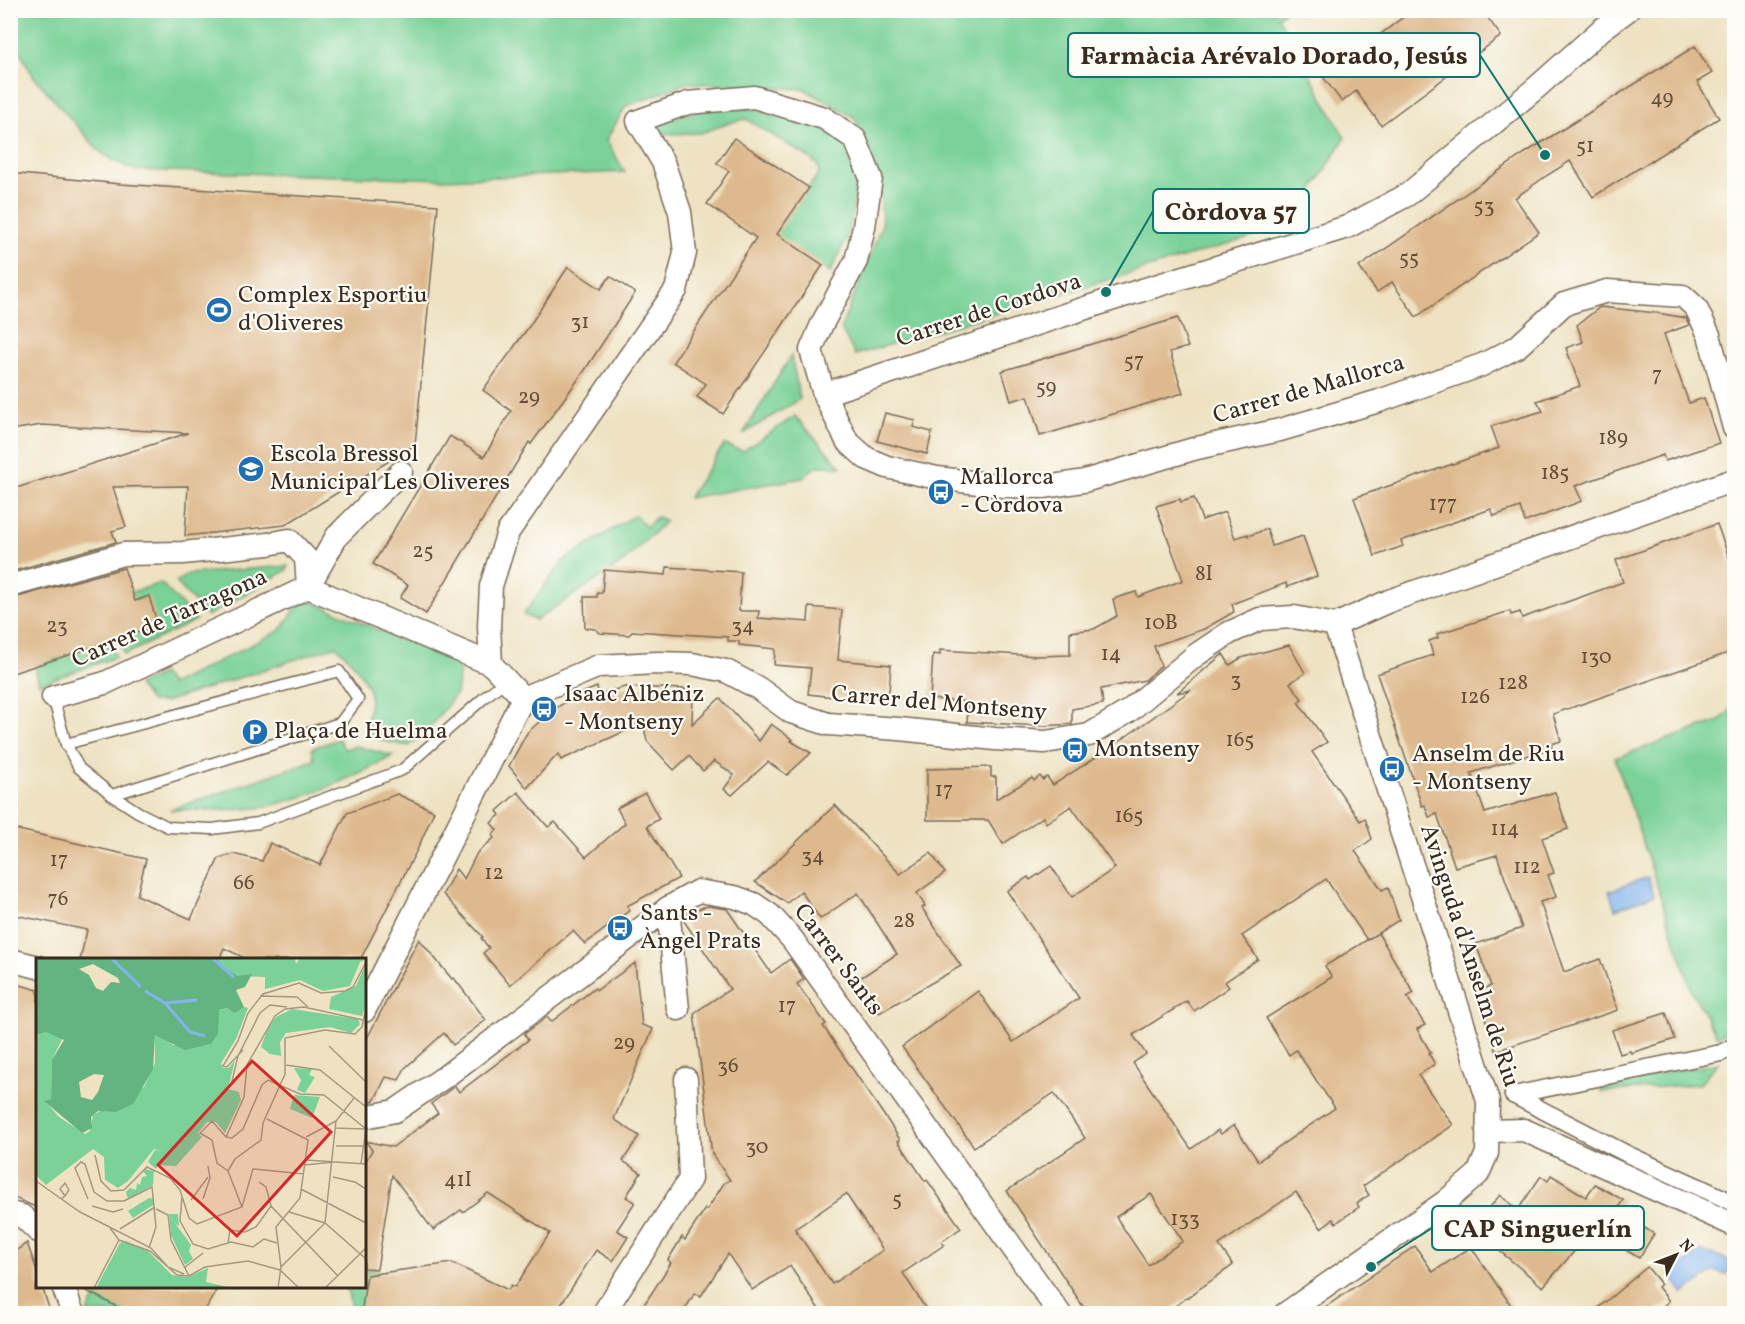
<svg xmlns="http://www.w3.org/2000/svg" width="1745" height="1324" viewBox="0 0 1745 1324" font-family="Vollkorn,serif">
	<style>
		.green { fill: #7ad298; stroke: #5a7e5b; stroke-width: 1.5 }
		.water { fill: #83b4ef; stroke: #5f6f86; stroke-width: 1.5 }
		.building { fill: #deb98d; fill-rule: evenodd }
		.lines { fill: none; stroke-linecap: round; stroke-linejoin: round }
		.service-casing { stroke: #7a6a57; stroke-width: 13 }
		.pedestrian-casing { stroke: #7a6a57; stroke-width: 19 }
		.minor-casing { stroke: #7a6a57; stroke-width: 25 }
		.service { stroke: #fff; stroke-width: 10 }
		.pedestrian { stroke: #fff; stroke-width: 16 }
		.minor { stroke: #fff; stroke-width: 22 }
		.labels { text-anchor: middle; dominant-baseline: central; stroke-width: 4.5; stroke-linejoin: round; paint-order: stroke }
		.number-label { font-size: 21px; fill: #644e3a }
		.poi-label { font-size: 24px; fill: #3b2a1e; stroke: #fdfcf7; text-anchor: start }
		.street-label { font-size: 24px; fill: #3b2a1e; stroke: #fdfcf7 }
		.inset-river { fill: none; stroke: #83b4ef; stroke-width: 3 }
		.inset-road { fill: none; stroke: #a69880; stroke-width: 1.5 }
		.view { fill: #d62828; fill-opacity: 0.15; stroke: #d62828; stroke-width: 3 }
		.inset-edge { fill: none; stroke: #3b2a1e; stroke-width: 3 }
		.leader { fill: none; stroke: #0f766e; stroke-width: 2 }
		.callout-dot { fill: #0f766e; stroke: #fdfcf7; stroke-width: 2 }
		.callout { fill: #fdfcf7; stroke: #0f766e; stroke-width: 2 }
		.callout-label { font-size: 26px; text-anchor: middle; font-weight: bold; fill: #3b2a1e }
	</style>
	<rect width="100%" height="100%" fill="#fdfcf7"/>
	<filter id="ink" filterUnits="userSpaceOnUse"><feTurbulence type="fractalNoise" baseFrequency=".0167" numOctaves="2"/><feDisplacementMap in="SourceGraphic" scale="12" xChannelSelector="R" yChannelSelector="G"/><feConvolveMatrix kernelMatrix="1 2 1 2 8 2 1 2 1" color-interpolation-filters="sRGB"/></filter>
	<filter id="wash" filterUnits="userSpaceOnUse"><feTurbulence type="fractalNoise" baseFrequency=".008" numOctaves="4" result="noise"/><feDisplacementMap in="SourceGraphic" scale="24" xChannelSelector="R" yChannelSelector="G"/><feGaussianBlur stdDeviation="1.35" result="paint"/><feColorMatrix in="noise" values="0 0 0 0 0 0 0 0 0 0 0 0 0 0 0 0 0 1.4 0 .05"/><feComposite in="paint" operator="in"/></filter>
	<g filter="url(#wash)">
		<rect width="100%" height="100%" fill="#eee2c2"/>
		<g class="green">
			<path d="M10,11H1285L1278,17L1345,138L1290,226L855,355L841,328L882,225L880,180L855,118L804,89L687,83L626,106L606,140L625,172L444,179L134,170L114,161L99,151L34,77L11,36Z"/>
			<path d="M717,106L755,109L828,129L847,144L860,178L847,237L830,273L797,249L758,239L791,213L819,173L818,166L810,158L746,119L732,122L701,133L661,134L658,128L660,121Z"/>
			<path d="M791,356L800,399L743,434Z"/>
			<path d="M795,416L841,467L816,466L803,478L688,498L724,445L743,451Z"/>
			<path d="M635,515L646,527L657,517L666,521L621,564L536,620L523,615L563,561Z"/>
			<path d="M288,566L287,570L207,616L176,582L188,574Z"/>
			<path d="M161,583L196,620L124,655L118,639L156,624L148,598L133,600L132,592Z"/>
			<path d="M311,601L454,662L460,670L456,694L427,731L409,746C399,743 381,743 373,736C360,726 374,704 369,691C363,673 350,659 336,646L165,702H151L138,685L162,674L171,685L279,631C292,619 292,605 311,601Z"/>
			<path d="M109,641L116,657L39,684L35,666Z"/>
			<path d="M1734,707V1029L1717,1036L1692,992L1615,758L1719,721Z"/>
			<path d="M339,739L344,749L356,746L393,756C351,778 310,798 263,807C233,812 200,809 170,810L314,760L312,748Z"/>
			<path d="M1718,1063L1700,1084L1602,1092V1084Z"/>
			<path d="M377,1269L385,1313H352L347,1287L364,1286L365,1271Z"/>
			<path d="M102,1287H140L125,1313H87Z"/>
		</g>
		<g class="water">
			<path d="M1648,877L1654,895L1615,909L1609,891Z"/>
			<path d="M1702,1251L1732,1261L1727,1275L1715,1271L1683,1294L1669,1273Z"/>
		</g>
		<g id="blocks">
			<g class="building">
				<path d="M1413,10H1482L1501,36L1381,125L1356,91L1342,102L1323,77Z"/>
				<path d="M1695,46L1712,73L1697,82L1719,118L1593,197L1570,161L1546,176L1515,198L1539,232L1416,317L1392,282L1377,292L1359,267L1525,153Z"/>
				<path d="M734,138L809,188L777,234L823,265L723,414L697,397L706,384L673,362L756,238L707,204L729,171L717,163Z"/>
				<path d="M10,173L120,184L438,205L415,445L285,525L185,536L188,486L113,487L126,527L112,531L116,542L10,572V490L188,433L42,425L10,430Z"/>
				<path d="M568,267L601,289L610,276L635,293L585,370L531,444L529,442L426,614L400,598L408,585L373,564L450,436L484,457L511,411L483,390L530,325Z"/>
				<path d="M1600,307L1657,313L1686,318L1689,325L1664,334L1689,403L1704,398L1719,443L1665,461L1663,455L1575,486L1582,501L1525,522L1520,507L1494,516L1491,509L1401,541L1403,546L1375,556L1354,498L1499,448L1491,426L1543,411L1537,401L1580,386L1566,348L1583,342L1577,325Z"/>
				<path d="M1178,318L1188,347L1170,352L1183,393L1040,436L1028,396L1011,401L1002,371Z"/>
				<path d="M885,413L915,420L913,427L932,432L927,454L877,441Z"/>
				<path d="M1194,498L1202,520L1225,512L1235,538L1248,534V536L1267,529L1272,546L1303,536L1317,576L1287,587L1286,583L1232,604L1234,612L1204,629L1154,646L1161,666L1145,680L1101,689L1103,704L1072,709V724L1042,726L967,722L968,702L930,699L933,654L940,655V650L1037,656L1070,655V632L1094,629L1117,616L1113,599L1136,592L1138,597L1183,580L1156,506L1180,499L1181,502Z"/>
				<path d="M1717,524L1734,572V651L1553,714L1561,741L1551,744L1552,748L1471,773L1485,813L1555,792L1568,829L1542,838L1554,873L1548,875L1556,897L1540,902L1564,972L1600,959L1618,1010L1496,1051L1476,991L1491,986L1476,944L1522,928L1497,855L1455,867L1437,814L1429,817L1425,805L1422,806L1377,674L1433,655L1429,641L1438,638L1437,634L1510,611L1511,615L1520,612L1522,618L1623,582L1616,560Z"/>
				<path d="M667,567L741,572L739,611H759L758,618L808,622L809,607L842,610L838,660L891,665L889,692L871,690L870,701L808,694L811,668L774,665L775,649L739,645V641H728V637L633,631L629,635L600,633L596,629L585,628L584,597H597V593H602L604,570L666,575Z"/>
				<path d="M124,568L135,601L149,596L158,626L10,674V599Z"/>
				<path d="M1289,645L1305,673L1290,683L1302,699L1298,702L1327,742L1312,752L1360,821L1365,818L1372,839L1355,851L1382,890L1388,887L1399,920L1367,940L1326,879L1242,936L1258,959L1225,982L1229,987L1194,1011L1187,1001L1133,1035L1146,1054L1133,1063L1191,1149L1218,1130L1221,1134L1234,1125L1258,1161L1335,1108L1296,1050L1289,1055L1266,1018L1332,977L1325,966L1378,933L1414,993L1407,997L1425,1025L1417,1029L1431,1053L1429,1054L1435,1064L1418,1075L1453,1125L1363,1186L1369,1195L1357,1203L1359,1207L1336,1223L1333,1219L1321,1228L1296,1192L1219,1245L1233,1265L1164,1314H1088L1007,1191L1085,1138L1054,1093L974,1147L902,1047L978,991L1013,1042L1079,998L1007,891L1028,877L1030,880L1051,866L1072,897L1115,868L1071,806L1046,823L1043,817L1003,844L988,820H927V769L991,767V777H996V799L1032,778L1034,781L1040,776L1043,780L1047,777L1053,785L1110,748L1191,690L1177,693L1223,654L1230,665L1241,658ZM1151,1194L1183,1241L1148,1265L1116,1217Z"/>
				<path d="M597,687L599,694L625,687L685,689V691L693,692L692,724L720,698L759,741L771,724L793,740L791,741L811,753L787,775L768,762L732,795L724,789L734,775L714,761L703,771L689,756L674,770L647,741L643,723L561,760L558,754L527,788L509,766L527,733L551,711L577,695Z"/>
				<path d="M518,792L548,827L555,822L586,857L625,823L617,808L645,793L659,819L647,826L679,878L627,906L630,910L585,944L573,931L510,985L483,953L489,948L481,938L483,937L443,894L456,869L464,879L477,853L494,838L492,835L497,830L491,823L500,815L497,811Z"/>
				<path d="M397,794L434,811L419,846L360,960H249L224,948L219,960H80L87,930L10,914V828L146,859L137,895L191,919L219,858L233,854L262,861L270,843L320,865L347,813Z"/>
				<path d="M835,805L900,874L931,853L945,873L917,893L925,906L922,908L961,966L879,1013L857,980L897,954L858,893L820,919L801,891L787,903L755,882Z"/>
				<path d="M708,906L727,909L771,973L790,959L804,979L797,984L826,1024L823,1026L892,1127L900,1140L898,1141L925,1181L927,1180L961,1228L941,1242L944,1245L903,1273L929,1314H822L790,1266L752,1290L728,1254L701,1296L695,1293L682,1314H638L671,1263L668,1260L682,1237L685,1240L705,1209L707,1210L724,1183L730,1180L712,1154L694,1013L730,989L684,921L690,911ZM846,1194L883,1250L832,1284L795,1229Z"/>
				<path d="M419,939L452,979L454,978L486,1020L453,1045L444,1033L405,1068L399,1080L386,1077L374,1101L364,1103V1044Z"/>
				<path d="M635,963L642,1025L653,1029L614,1119L639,1136L623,1161L641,1173L626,1197L635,1202L617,1230L628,1237L613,1261L596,1250L555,1314H361L367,1275L452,1263L508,1290L511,1285L515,1287L550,1233L488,1193L463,1212L461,1210L433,1230L392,1175L377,1269L364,1268V1164L372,1150L365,1141L393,1147L438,1113L431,1104L440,1097L455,1086L459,1092L528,1040L524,1034L547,1017L551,1022L595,988L597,990Z"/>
				<path d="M10,982L38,990V1208L10,1196Z"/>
				<path d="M1666,1013L1675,1039L1631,1053L1630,1051L1620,1054L1612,1030Z"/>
				<path d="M1551,1175L1586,1197L1595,1184L1623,1200L1617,1210L1654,1234L1639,1258L1593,1230L1543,1287L1484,1238L1488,1236L1475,1225L1500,1195L1518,1210L1541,1176L1548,1181Z"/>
				<path d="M27,1243L38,1274V1287H42L51,1314H10V1255Z"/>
				<path d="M1415,1246L1433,1272L1471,1247L1517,1314H1315Z"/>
				<path d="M1647,1267L1661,1284L1658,1287L1669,1301L1654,1314H1591Z"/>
				<path d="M79,1287H218L203,1314H131Z"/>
			</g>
		</g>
	</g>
	<g filter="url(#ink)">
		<use href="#blocks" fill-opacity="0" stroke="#7a6a57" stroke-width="1.5"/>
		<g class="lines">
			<defs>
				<g id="service">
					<path d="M53,697L66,744L79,768L112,795L138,812L168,827L212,829L258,823L402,770L485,697L506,680"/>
					<path d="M66,744L339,671L358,699L340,723L112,795"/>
				</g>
				<g id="pedestrian">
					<path d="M1513,1095L1629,1155L1734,1203"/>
					<path d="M1513,1095L1721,1053L1734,1046"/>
				</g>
				<g id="minor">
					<path d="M824,394L1110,300L1347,227L1407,195L1536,88L1601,30L1628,10"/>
					<path d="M10,586L123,554L183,553L268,544L289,540L306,558L308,587"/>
					<path d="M308,587L491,664"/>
					<path d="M1335,625L1389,601L1734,480"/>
					<path d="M53,697L105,683L308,587L337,536L401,472"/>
					<path d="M523,698L491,664L489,626L491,586L508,532L676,290L685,253L680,212L663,162L638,121L688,103L754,97L824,118L855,139L871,178L864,227L856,261L822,324L811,350L824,394L847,441L866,458L887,467L937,478L1004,486L1045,487L1084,481L1197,448L1280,430L1379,401L1482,365L1517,347L1564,304L1607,291L1683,296L1696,308L1709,335L1734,428"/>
					<path d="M523,698L599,666L657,663L692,664L726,671L758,688L791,712L828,724L899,729L995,739L1045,742L1089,735L1129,711L1196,655L1229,633L1260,619L1294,617L1335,625"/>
					<path d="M668,908L678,1009"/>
					<path d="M10,960L38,967"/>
					<path d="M364,1011L523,698"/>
					<path d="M364,1117L395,1111L446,1076L668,908L698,891L735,897L754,904L770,915L792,939L1060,1314"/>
					<path d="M1487,1131L1524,1130L1734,1225"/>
					<path d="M10,1213L22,1216L38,1231"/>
					<path d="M63,1286L73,1314"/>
					<path d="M603,1314L690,1179L686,1079"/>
					<path d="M1285,1314L1445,1202L1478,1174L1487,1153L1488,1101L1335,625"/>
				</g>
			</defs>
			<use href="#service" class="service-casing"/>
			<use href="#pedestrian" class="pedestrian-casing"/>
			<use href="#minor" class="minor-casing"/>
			<use href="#service" class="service"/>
			<use href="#pedestrian" class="pedestrian"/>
			<use href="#minor" class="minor"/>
		</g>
	</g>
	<defs>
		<symbol id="stadium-disc" viewBox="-11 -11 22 22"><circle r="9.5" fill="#1f6fb2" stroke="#fdfcf7"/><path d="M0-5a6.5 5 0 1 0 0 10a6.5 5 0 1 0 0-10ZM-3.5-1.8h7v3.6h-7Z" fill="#fff"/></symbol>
		<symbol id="school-disc" viewBox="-11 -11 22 22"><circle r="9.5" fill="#1f6fb2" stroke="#fdfcf7"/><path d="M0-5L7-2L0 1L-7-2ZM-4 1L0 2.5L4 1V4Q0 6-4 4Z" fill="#fff"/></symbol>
		<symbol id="bus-disc" viewBox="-11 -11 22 22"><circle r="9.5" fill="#1f6fb2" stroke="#fdfcf7"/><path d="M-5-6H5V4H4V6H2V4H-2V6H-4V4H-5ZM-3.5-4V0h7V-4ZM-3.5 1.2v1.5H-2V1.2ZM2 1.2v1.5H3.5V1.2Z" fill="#fff"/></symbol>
		<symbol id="parking-disc" viewBox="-11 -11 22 22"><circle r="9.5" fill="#1f6fb2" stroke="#fdfcf7"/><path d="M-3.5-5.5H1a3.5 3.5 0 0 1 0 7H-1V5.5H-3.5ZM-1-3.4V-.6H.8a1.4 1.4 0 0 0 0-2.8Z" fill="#fff"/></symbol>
	</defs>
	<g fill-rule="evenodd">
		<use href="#stadium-disc" x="204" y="295" width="30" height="30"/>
		<use href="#school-disc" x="236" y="454" width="30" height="30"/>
		<use href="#bus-disc" x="926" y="477" width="30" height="30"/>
		<use href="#bus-disc" x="529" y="694" width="30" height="30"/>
		<use href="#parking-disc" x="240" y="717" width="30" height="30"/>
		<use href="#bus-disc" x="1060" y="735" width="30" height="30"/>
		<use href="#bus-disc" x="1377" y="754" width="30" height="30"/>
		<use href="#bus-disc" x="605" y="913" width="30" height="30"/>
	</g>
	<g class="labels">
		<g class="number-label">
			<text x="1662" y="98">49</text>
			<text x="1585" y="146">51</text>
			<text x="1484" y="206">53</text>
			<text x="1409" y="258">55</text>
			<text x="580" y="322">31</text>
			<text x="1134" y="361">57</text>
			<text x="1657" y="375">7</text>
			<text x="1046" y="387">59</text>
			<text x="529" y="397">29</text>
			<text x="1613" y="438">189</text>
			<text x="1555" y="473">185</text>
			<text x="1443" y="504">177</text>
			<text x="423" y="551">25</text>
			<text x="1204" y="574">8I</text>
			<text x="1161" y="623">10B</text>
			<text x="57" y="626">23</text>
			<text x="743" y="626">34</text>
			<text x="1111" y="654">14</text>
			<text x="1596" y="657">130</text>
			<text x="1236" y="680">3</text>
			<text x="1513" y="683">128</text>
			<text x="1475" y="697">126</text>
			<text x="1240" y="740">165</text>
			<text x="944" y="790">17</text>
			<text x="1129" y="816">165</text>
			<text x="1505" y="829">114</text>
			<text x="813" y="856">34</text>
			<text x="59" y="860">17</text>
			<text x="1527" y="867">112</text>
			<text x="494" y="873">12</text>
			<text x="244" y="883">66</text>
			<text x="58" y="899">76</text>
			<text x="904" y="921">28</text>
			<text x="787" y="1006">17</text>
			<text x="624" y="1043">29</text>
			<text x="728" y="1066">36</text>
			<text x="757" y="1147">30</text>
			<text x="458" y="1180">41I</text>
			<text x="897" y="1199">5</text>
			<text x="1185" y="1219">133</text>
		</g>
		<g class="poi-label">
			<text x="238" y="296">Complex Esportiu<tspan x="238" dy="28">d'Oliveres</tspan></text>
			<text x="270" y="455">Escola Bressol<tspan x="270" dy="28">Municipal Les Oliveres</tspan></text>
			<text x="960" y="478">Mallorca<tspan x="960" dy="28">- Còrdova</tspan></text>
			<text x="564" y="695">Isaac Albéniz<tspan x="564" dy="28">- Montseny</tspan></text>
			<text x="274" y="732">Plaça de Huelma</text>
			<text x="1094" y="750">Montseny</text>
			<text x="1412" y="755">Anselm de Riu<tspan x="1412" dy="28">- Montseny</tspan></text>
			<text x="640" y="914">Sants -<tspan x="640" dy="28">Àngel Prats</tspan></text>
		</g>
		<g class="street-label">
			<text transform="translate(989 311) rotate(-18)">Carrer de Cordova</text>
			<text transform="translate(1309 390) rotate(-16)">Carrer de Mallorca</text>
			<text transform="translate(170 619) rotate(-24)">Carrer de Tarragona</text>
			<text transform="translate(939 704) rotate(5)">Carrer del Montseny</text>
			<text transform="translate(1469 956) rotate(72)">Avinguda d'Anselm de Riu</text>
			<text transform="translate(838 960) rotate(53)">Carrer Sants</text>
		</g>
	</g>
	<g transform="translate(36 958)">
		<rect width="330" height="330" fill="#eee2c2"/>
		<path d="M182,0H259L260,6L264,0L330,1L324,4L314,28L287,33L264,22L229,31V19L202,18L184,7ZM330,5V47L326,58L293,51L295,39L320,28ZM208,49L212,50L200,81L185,105L187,110H193L199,102L192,131L203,134L205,142L189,175L180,164H171L162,175L166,179L140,208L122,207L120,211L112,204L119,192L127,193L118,191L92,223L82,230L69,222L68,199L57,191L10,227L0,217V77L10,74L27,79L16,102L15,141L9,143L23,159L49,176L54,173L57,157L108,129L119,105V77H125L137,87H173L183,52L191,50L199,54ZM256,51L322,61L324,66L315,75L294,69L250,75L244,84L245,98L234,96L225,89L232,70L240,59ZM258,110L276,111L273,117L279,119L269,135L261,132L265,122ZM258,137L284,139L276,160L254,151ZM109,211L118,213L117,227L92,241L90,234L94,230L100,232L101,225L104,227L106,219L111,218L106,212ZM113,240L118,241L117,247L97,260L92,253ZM133,256H142L143,268L139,265L155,287L153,293L157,301L149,307L135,277ZM90,283L112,293L136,317L152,319L172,310L170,324L196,330H60L84,285Z" fill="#7ad298"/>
		<path d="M0,0H182L184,7L202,18L216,16L209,29L200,32L208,49L199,55L191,50L183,52L182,76L175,86L149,92L119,77L117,111L97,146L80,154L62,153L55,159L56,170L46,175L8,143L15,141L16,102L28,82L10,74L0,77ZM57,6L82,20L84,25L75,24L67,33L60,30L53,17L43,11ZM58,116L68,117L62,134L56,142L45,139L43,124Z" fill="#63b480" fill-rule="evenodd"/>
		<path class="inset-river" d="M75,0L105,29M176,0L198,19M109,33L129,45L154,74L169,78M129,45L161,42"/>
		<path class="inset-road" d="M224,38L261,39L272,49M293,88L330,124M207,92L191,109L187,108L202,83L212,55L227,36L263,25L285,35L309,33L317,29L330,4M250,107L284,112L330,149M195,127L202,98L224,55L234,47L251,49M231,161L272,182L264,240L240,269L245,309L242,330M300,170L328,171M190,179L208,139L211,107L239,58L249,51L268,49L327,62M190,179L196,180L207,171L226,127L232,122L264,136L288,137L330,171M190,179L176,163L164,175L176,182L181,205L192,213L206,249M270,179L300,163M300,188H328M59,197L65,223L75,233L88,232L111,209L134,220L144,232L153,260L161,266L206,249L217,211L268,216M270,202L330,206M325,205L330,172M269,207L298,204M192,213L199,201L225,182L227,165L249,116V80L289,72L319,76L326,69L330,50M297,219L319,224L330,231M0,223L44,254L115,290L132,309L148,316M223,224L230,229L235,248L301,317M265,231L330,265M146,239L144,263L157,286L172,291L195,284L217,289L228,281L241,285M25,241L29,238L33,232L29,225L24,231L29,238M52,241L39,210L45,204L49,206L58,234L71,243H88L116,229L120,269L113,290M167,241L174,220L172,208M155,242L172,219M56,248L77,254L87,251M120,251L132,257L135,282L153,318M253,254L289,265L330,301M74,270L83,282L114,293L141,317L153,318L169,309L212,303L244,312L263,330M84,271L119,249M192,285L194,272L209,274L220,269L235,248M245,309L289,265L300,163L318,140M148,310L167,295M58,330L83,282M289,330L330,290"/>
		<path class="view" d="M216,103L295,174L201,278L122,207Z"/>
		<rect width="330" height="330" class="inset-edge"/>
	</g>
	<path class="leader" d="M1545 155L1480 55M1106 292L1153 211M1371 1267L1432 1228"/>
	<g class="callout-dot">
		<circle cx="1545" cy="155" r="6"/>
		<circle cx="1106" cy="292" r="6"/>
		<circle cx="1371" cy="1267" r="6"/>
	</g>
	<g class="callout">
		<rect x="1068" y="33" width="412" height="44" rx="6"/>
		<rect x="1153" y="189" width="156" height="44" rx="6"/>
		<rect x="1432" y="1206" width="212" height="44" rx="6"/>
	</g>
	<g class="callout-label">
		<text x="1274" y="64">Farmàcia Arévalo Dorado, Jesús</text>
		<text x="1231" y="220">Còrdova 57</text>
		<text x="1538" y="1237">CAP Singuerlín</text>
	</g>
	<rect width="1745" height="1324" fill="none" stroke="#fdfcf7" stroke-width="36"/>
	<g transform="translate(1676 1255) rotate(48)" stroke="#fdfcf7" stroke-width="4.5" paint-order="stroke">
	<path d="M0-4.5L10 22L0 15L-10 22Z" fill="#3b2a1e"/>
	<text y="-9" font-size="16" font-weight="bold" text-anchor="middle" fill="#3b2a1e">N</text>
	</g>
</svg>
